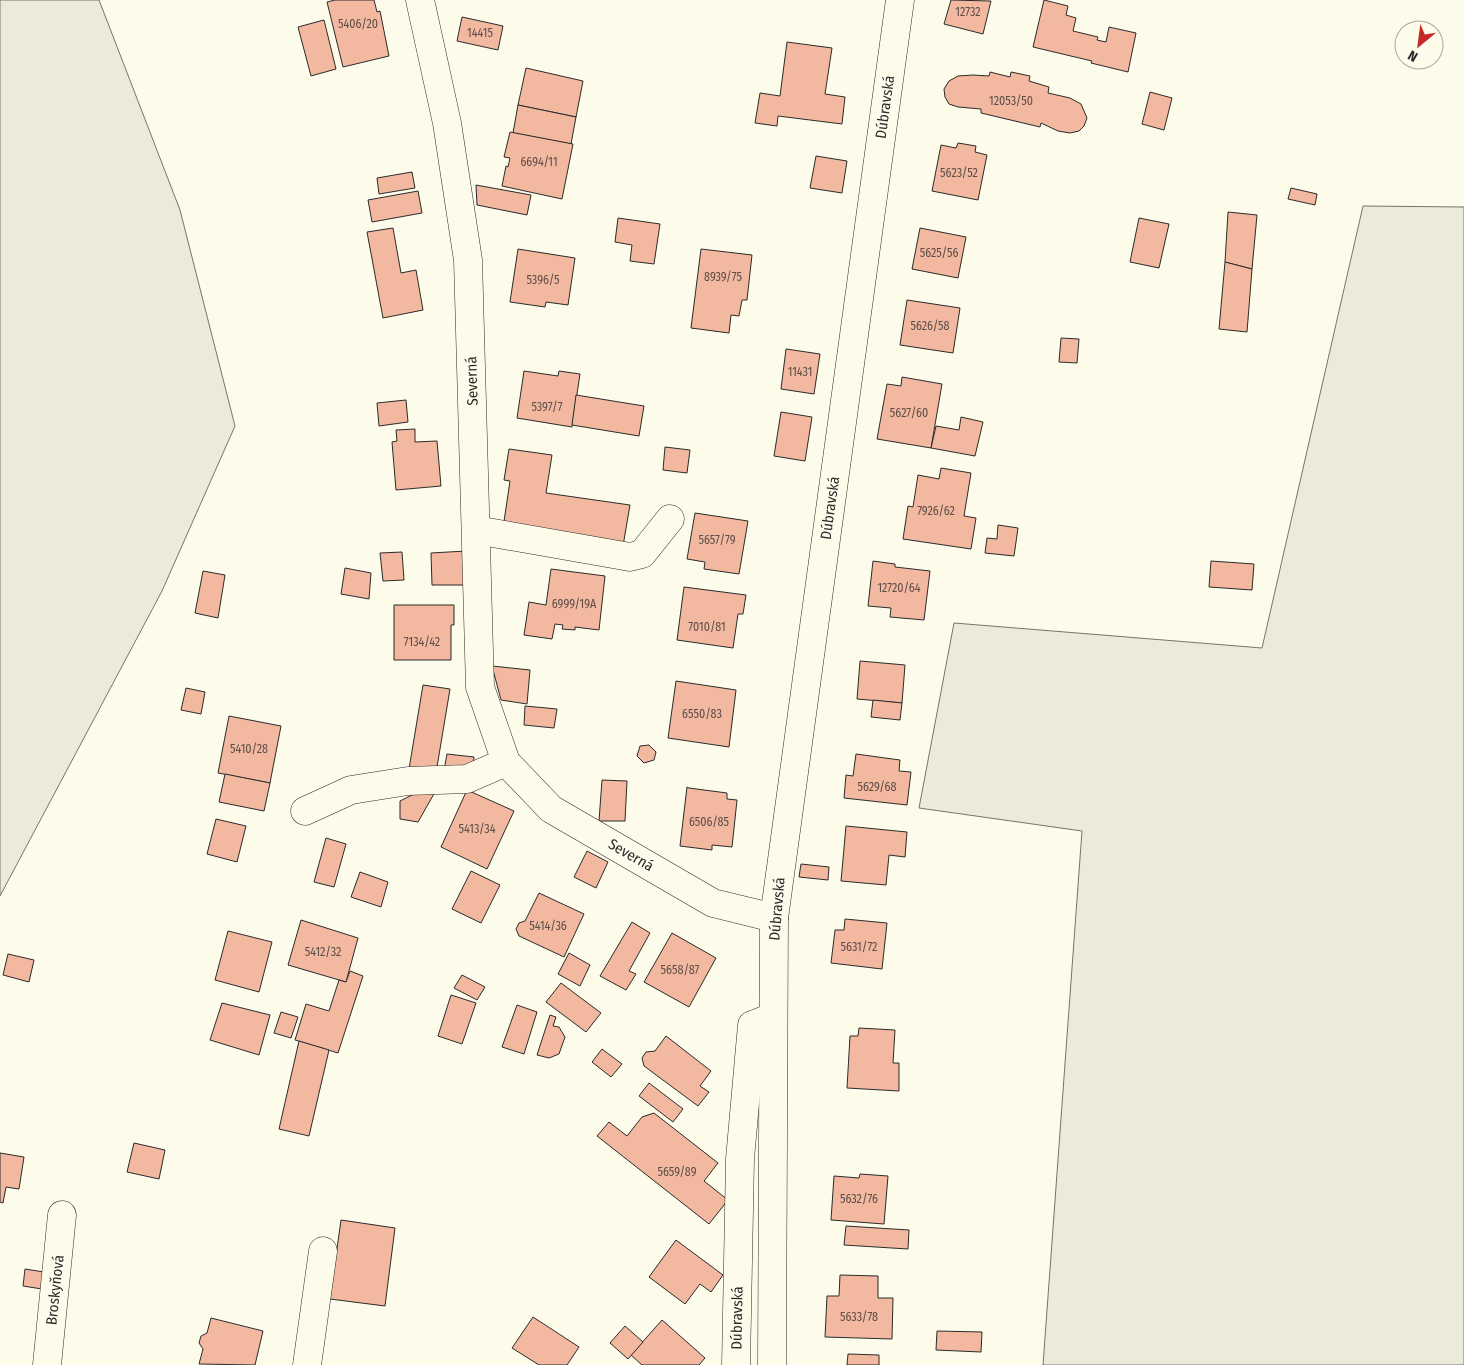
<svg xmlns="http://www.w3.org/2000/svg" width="1464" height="1365" viewBox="0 0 1464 1365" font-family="'Fira Sans Condensed',sans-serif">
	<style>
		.green { fill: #ecebdb; stroke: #74746e }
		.building { fill: #f2b8a0; stroke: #2b2b2b }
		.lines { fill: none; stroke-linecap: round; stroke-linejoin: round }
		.minor-casing { stroke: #2b2b2b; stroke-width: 29 }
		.minor { stroke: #fdfbea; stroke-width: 28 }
		.labels { text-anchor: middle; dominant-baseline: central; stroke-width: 4; stroke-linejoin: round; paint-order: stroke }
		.number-label { font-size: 12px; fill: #5d4e48 }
		.street-label { font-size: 15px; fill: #2b2b2b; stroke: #fdfbea }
	</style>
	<rect width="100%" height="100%" fill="#fdfbea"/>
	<g class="green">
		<path d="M0,0H99L180,210L235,426L162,591L0,896Z"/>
		<path d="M1363,206L1464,207V1365H1043L1082,831L919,808L954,623L1262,648Z"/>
	</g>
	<g class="building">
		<path d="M335,0H374L377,12L380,11L389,56L343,67L327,2Z"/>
		<path d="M951,0L991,1L983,34L944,24Z"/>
		<path d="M1044,0L1068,6L1066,15L1076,18L1073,31L1098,37L1097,40L1106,42L1109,27L1136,33L1128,72L1091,63L1092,61L1033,47Z"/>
		<path d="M462,17L503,26L498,50L457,41Z"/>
		<path d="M324,20L336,69L311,76L298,27Z"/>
		<path d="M787,42L832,48L825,94L845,97L842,124L778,116L777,126L755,123L760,93L780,96Z"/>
		<path d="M526,68L583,81L576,117L518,105Z"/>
		<path d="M990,72L1010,77L1011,72L1030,76L1029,81L1049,87L1048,93L1070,98L1081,104L1087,118L1084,126L1079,131L1070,133L1058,131L1041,123L1040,127L981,113V109L958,107L949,104L945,97L944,89L949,81L958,76L973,75L989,76Z"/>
		<path d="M1150,92L1172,98L1164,130L1142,124Z"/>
		<path d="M518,105L576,117L571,144L513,133Z"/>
		<path d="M510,132L573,144L562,199L502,186L506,166L508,167L510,158L504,157Z"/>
		<path d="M958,143L976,146L975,152L987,155L978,200L932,191L941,145L956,148Z"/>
		<path d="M816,156L847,161L842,193L810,188Z"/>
		<path d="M412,172L415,188L379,194L377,178Z"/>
		<path d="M476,185L531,195L527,215L477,205Z"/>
		<path d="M1291,188L1317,194L1315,205L1288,199Z"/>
		<path d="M418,191L422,213L372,222L368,200Z"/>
		<path d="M1228,212L1257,215L1252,269L1225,262Z"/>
		<path d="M618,218L660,224L654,264L630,261L632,245L615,242Z"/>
		<path d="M1139,218L1169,224L1159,268L1130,262Z"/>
		<path d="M393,228L401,273L416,270L423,310L383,318L367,232Z"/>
		<path d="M920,228L966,237L958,278L912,269Z"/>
		<path d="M518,249L575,258L568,305L546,302L545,307L510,302Z"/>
		<path d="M701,249L752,255L747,300H742L739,316L731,315L729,333L691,328Z"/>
		<path d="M1225,262L1252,269L1247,332L1219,329Z"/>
		<path d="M907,300L960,308L953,353L900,345Z"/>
		<path d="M1061,338L1079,339L1077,363L1059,362Z"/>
		<path d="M786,349L820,354L814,394L781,389Z"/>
		<path d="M524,371L558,376L559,371L580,374L572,427L517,418Z"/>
		<path d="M902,377L942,384L931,448L877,439L887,384L901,386Z"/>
		<path d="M576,395L644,406L639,436L572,425Z"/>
		<path d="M406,400L408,422L379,426L377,403Z"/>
		<path d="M781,412L812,417L805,461L774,456Z"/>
		<path d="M961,417L983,422L975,456L931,448L936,426L959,430Z"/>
		<path d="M415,429V442L437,441L441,486L396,490L392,442L397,441L396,430Z"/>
		<path d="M665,447L690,450L687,473L663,470Z"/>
		<path d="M509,449L552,455L546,493L630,505L623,546L503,528L510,481L504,480Z"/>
		<path d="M941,468L971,473L964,516L976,518L971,549L903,539L908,506L913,507L918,475L939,479Z"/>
		<path d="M695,513L748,521L739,574L704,569L705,562L687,559Z"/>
		<path d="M998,525L1018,528L1014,556L985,553L987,538L997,539Z"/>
		<path d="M466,551V585H432L431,553Z"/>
		<path d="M402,552L404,580L383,581L380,553Z"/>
		<path d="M873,561L895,564V567L930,571L924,620L890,617L891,608L868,606Z"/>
		<path d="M1211,561L1254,564L1252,590L1209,587Z"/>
		<path d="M345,568L371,573L369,599L341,594Z"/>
		<path d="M551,569L605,576L599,630L575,627V630L562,629L563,625L555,624L552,639L524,635L529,602L546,605Z"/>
		<path d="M203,571L225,575L218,618L195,613Z"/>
		<path d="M684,587L746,595L743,614H738L733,648L677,640Z"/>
		<path d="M394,605H454V625H451V660H394Z"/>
		<path d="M860,661L905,665L902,703L857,699Z"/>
		<path d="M492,666L530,670L527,704L501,700Z"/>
		<path d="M676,681L736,690L729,747L668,738Z"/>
		<path d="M423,685L450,689L436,773L409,769Z"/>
		<path d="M186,688L205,692L201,714L181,710Z"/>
		<path d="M873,700L902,703L900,720L871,717Z"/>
		<path d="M525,706L557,709L554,728L524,725Z"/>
		<path d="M229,716L281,726L270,783L218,773Z"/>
		<path d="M649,745L656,752L654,760L644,763L637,756L640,746Z"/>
		<path d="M447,754L474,757L473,769L444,770Z"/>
		<path d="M856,754L900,760L899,771L911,772L907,805L844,798L846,775L853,776Z"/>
		<path d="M225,774L270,783L264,811L219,802Z"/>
		<path d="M602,780L627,781L625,821H599Z"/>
		<path d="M687,787L689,788L727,793V799L737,800L732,847L712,845V850L680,846Z"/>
		<path d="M467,790L514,811L487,869L441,847Z"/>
		<path d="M418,792H435L418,822L400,819V801Z"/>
		<path d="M216,819L246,826L237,862L207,854Z"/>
		<path d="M846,826L907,832L905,857L889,855L886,885L841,881Z"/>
		<path d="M326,838L346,844L334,887L314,882Z"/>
		<path d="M587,851L608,862L596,888L574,877Z"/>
		<path d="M801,864L829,867L828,880L799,877Z"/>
		<path d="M471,871L500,885L481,923L452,909Z"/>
		<path d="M360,872L388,882L381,907L351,897Z"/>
		<path d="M539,893L584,914L564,957L519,936L516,929L519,923L525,921Z"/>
		<path d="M845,919L887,923L882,969L831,963L835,930H844Z"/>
		<path d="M301,920L358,938L346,982L288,965Z"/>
		<path d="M632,922L650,933L629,971L636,974L626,990L600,976Z"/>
		<path d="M228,931L272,942L259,992L215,980Z"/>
		<path d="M672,933L716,958L689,1007L644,982Z"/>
		<path d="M569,953L590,965L580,986L558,974Z"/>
		<path d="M8,954L34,960L29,982L3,975Z"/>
		<path d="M350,971L363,976L338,1053L295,1040L306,1004L329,1011L339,980L346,982Z"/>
		<path d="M462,975L485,987L477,1000L454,988Z"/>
		<path d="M561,983L601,1013L586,1032L546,1002Z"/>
		<path d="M451,995L476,1003L462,1044L438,1036Z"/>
		<path d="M222,1003L270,1015L259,1055L210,1040Z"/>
		<path d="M517,1005L537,1012L524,1054L502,1047Z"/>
		<path d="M281,1012L298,1017L291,1038L274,1033Z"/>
		<path d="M550,1015L556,1017L553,1026L559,1027L565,1037L559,1054L549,1058L537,1055Z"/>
		<path d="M859,1028L895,1030L893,1063H899V1091L847,1088L850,1036H858Z"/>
		<path d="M666,1036L711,1071L700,1086L709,1092L698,1106L644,1066L642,1058L646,1052L655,1051Z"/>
		<path d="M299,1041L329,1050L309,1136L279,1129Z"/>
		<path d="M602,1049L622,1064L611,1077L592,1062Z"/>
		<path d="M649,1083L683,1109L673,1122L639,1096Z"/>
		<path d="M654,1113L718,1163L704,1181L728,1200L709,1224L597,1136L609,1122L627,1136L642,1117Z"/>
		<path d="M134,1143L165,1150L159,1179L127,1172Z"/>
		<path d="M0,1153L24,1157L19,1189L6,1187L3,1203L0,1202Z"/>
		<path d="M860,1174L888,1176L884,1224L831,1220L834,1176L859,1178Z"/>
		<path d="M341,1220L395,1228L385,1306L330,1299Z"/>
		<path d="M846,1226L909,1230L908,1249L844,1245Z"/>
		<path d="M676,1240L723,1275L711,1292L700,1284L685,1304L649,1277Z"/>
		<path d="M25,1269L44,1272L42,1289L23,1286Z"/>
		<path d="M840,1275L878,1276V1298H893L892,1339L825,1337L827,1296H839Z"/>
		<path d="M533,1317L579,1347L567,1365H539L512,1348Z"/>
		<path d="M211,1318L263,1331L255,1365L199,1364L203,1349L199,1343L201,1336L207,1333Z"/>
		<path d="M662,1320L705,1358L699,1365H642L631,1355Z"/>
		<path d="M625,1326L643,1342L628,1359L610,1343Z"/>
		<path d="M937,1331L982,1332L981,1352L936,1350Z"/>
		<path d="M848,1354L879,1355V1365H847Z"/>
	</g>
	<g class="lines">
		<defs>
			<g id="minor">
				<path d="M420,0L447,123L468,260L480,687L506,762L551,809L713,903L774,918"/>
				<path d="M476,530L630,557L642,554L670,519"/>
				<path d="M305,811L351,790L408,781L467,779L506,762"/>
				<path d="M47,1365L62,1215"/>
				<path d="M307,1365L323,1251"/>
				<path d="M736,1365L740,1159L752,1025L773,1017"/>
				<path d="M772,1365L774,918L900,0"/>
			</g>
		</defs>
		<use href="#minor" class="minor-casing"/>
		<use href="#minor" class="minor"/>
	</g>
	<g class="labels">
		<g class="number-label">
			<text x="968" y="12">12732</text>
			<text x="358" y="24">5406/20</text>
			<text x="480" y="33">14415</text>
			<text x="1011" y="101">12053/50</text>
			<text x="539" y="162">6694/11</text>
			<text x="959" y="173">5623/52</text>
			<text x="939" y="253">5625/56</text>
			<text x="723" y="277">8939/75</text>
			<text x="543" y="280">5396/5</text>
			<text x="930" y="326">5626/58</text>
			<text x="800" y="372">11431</text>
			<text x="547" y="407">5397/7</text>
			<text x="909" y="413">5627/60</text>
			<text x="936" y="511">7926/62</text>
			<text x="717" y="540">5657/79</text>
			<text x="899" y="588">12720/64</text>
			<text x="574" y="604">6999/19A</text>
			<text x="707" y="627">7010/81</text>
			<text x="422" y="642">7134/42</text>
			<text x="702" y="714">6550/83</text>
			<text x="249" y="749">5410/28</text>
			<text x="877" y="787">5629/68</text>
			<text x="709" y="822">6506/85</text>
			<text x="477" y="829">5413/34</text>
			<text x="548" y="926">5414/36</text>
			<text x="859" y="947">5631/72</text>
			<text x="323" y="952">5412/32</text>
			<text x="680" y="970">5658/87</text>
			<text x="677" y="1172">5659/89</text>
			<text x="859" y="1199">5632/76</text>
			<text x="859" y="1317">5633/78</text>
		</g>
		<g class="street-label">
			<text transform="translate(885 107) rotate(-82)">Dúbravská</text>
			<text transform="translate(472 381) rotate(-92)">Severná</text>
			<text transform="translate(830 508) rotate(-82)">Dúbravská</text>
			<text transform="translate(631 855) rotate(30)">Severná</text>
			<text transform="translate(777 909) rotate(-85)">Dúbravská</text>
			<text transform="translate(55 1290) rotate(-84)">Broskyňová</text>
			<text transform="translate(737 1318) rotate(-89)">Dúbravská</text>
		</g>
	</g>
	<g transform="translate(1419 45) rotate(209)"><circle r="24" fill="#fdfbea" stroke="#a9a89e"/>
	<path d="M0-4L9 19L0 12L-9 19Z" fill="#c62828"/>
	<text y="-8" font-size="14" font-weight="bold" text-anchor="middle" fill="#2b2b2b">N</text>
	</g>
</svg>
